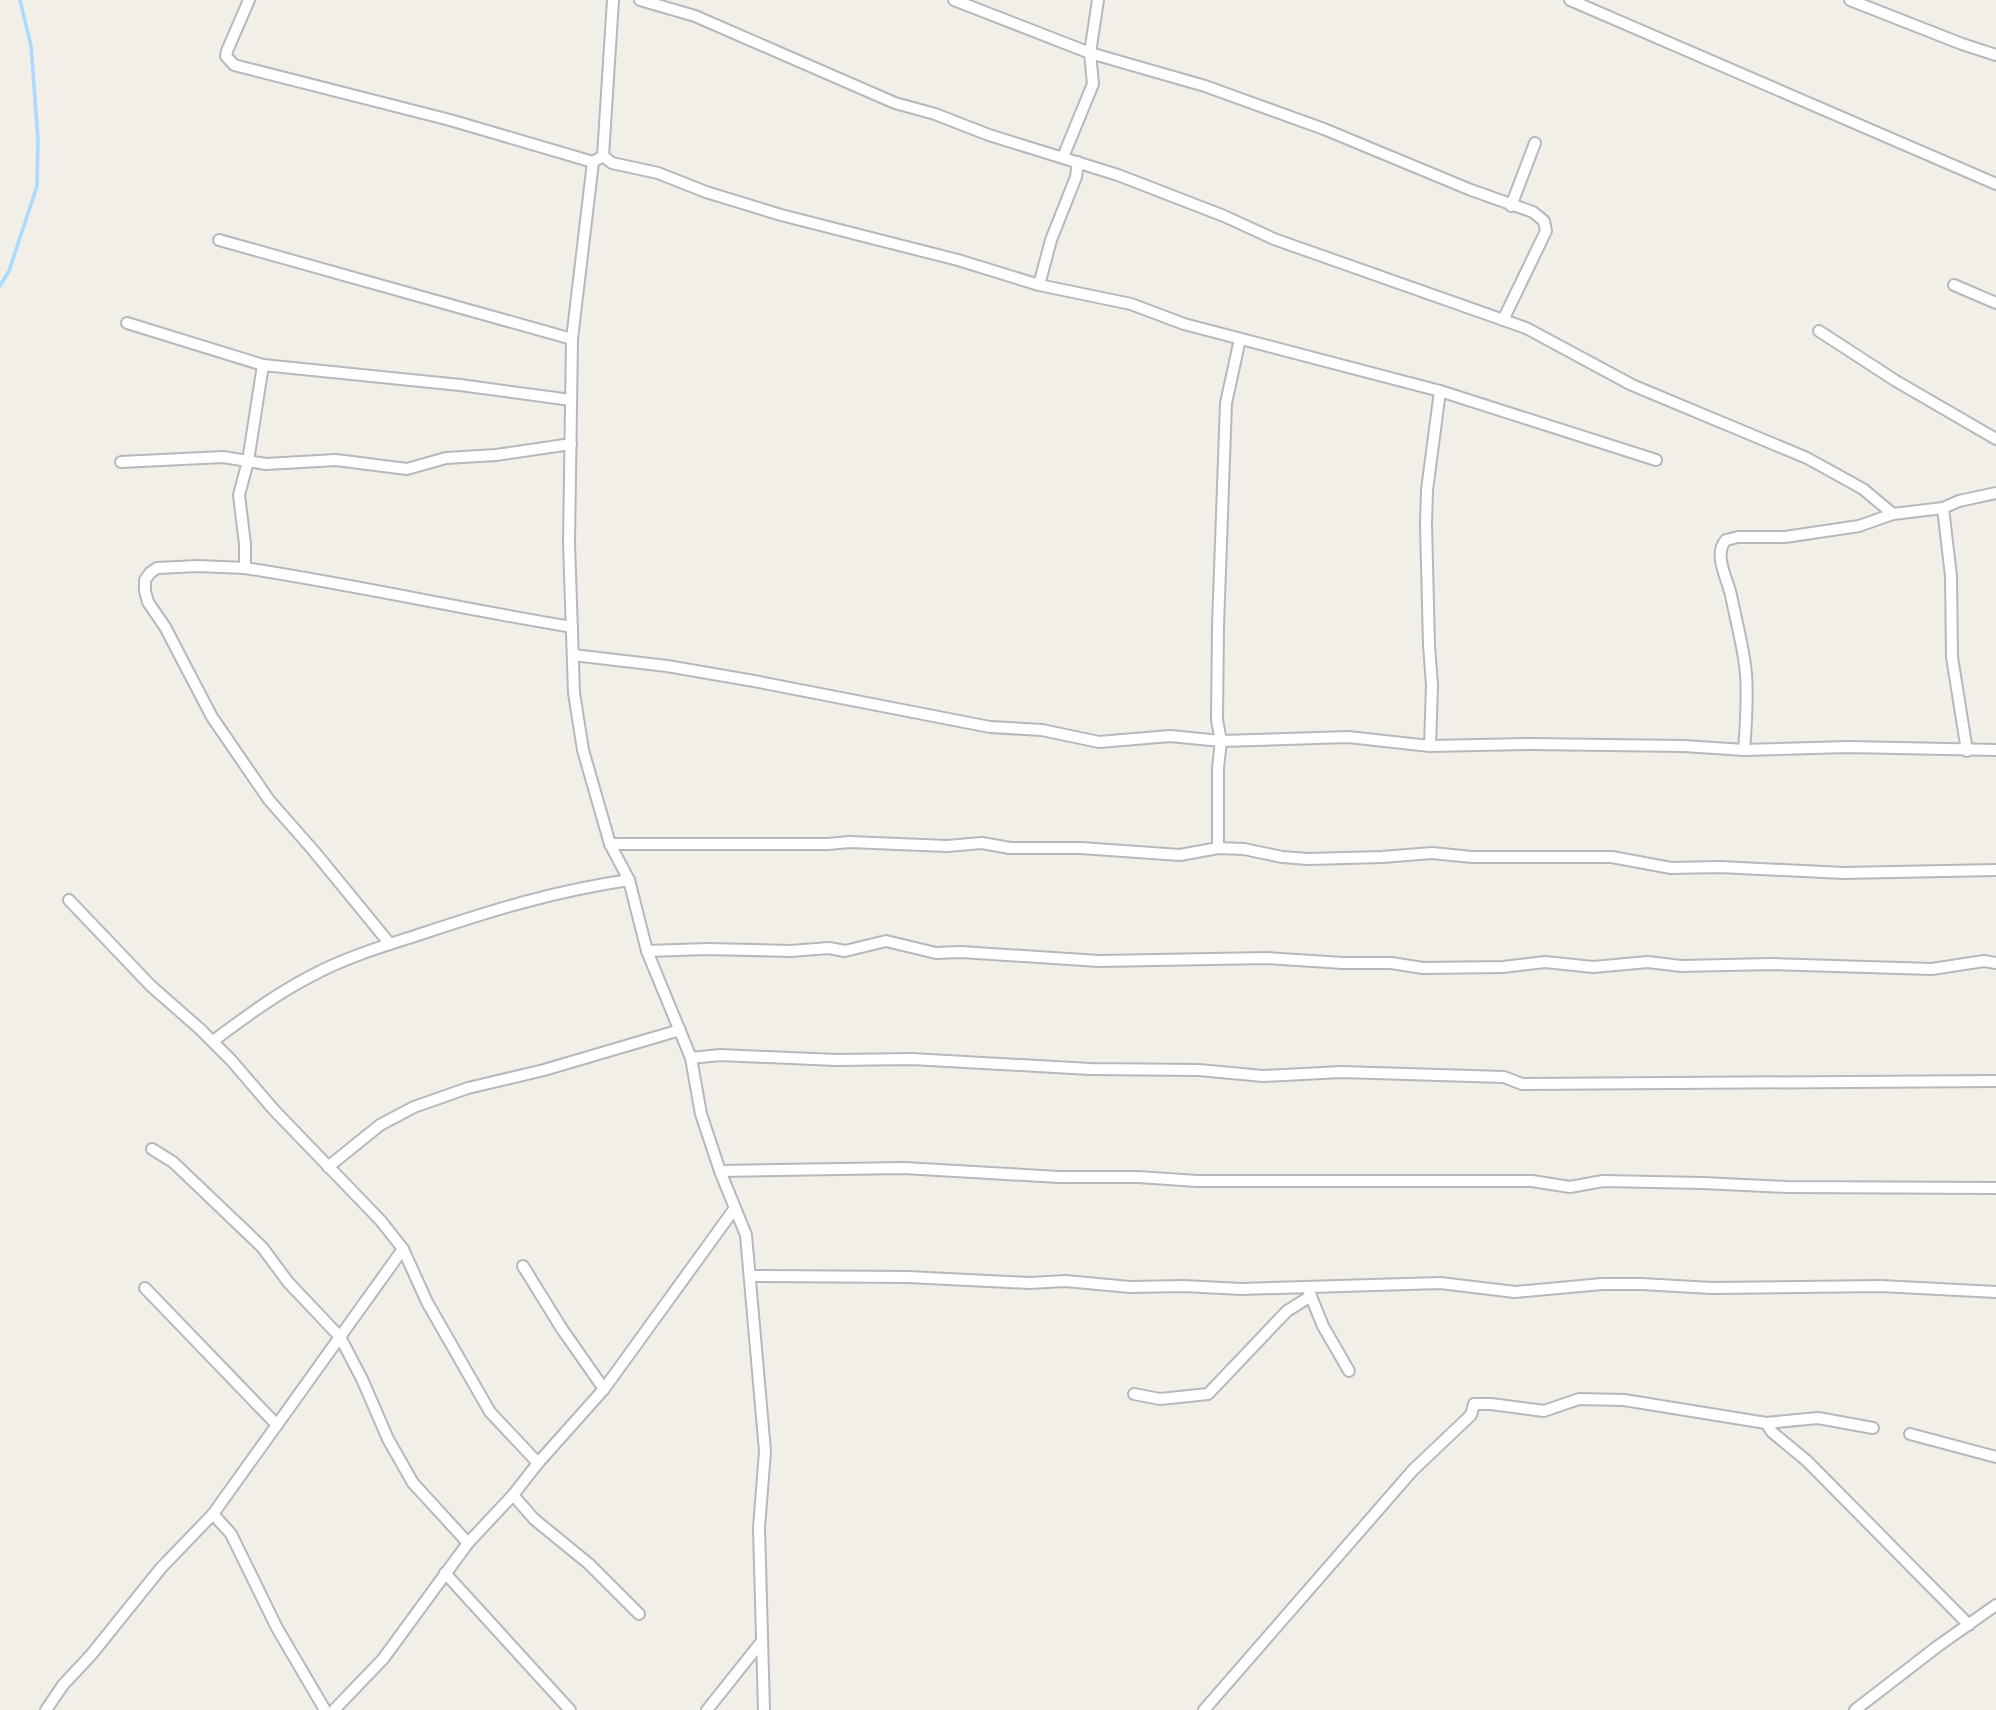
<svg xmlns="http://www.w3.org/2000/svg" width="1996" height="1710" viewBox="0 0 1996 1710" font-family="Figtree,sans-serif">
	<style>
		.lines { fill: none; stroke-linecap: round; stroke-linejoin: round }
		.stream { stroke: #aadaff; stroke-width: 3.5 }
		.minor-casing { stroke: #b5b8bc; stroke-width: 14 }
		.minor { stroke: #fff; stroke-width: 10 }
	</style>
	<rect width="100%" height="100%" fill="#f1efe8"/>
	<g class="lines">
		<path class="stream" d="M0,286L9,271L37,186L38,139L31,46L20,0"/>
		<defs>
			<g id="minor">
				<path d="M249,0L227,51L226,56L234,65L450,120L593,162"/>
				<path d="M613,0L603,156L593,162L572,339L569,543L574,693L583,750L610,844L629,880L647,951L691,1058L701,1114L720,1171L746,1235L765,1451L759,1528L764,1710"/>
				<path d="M640,0L695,16L895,103L935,114L989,135L1118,175L1224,216L1274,239L1526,328L1632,385L1807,458L1863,489L1893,514"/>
				<path d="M954,0L1090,53L1205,86L1324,129L1471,190L1533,212L1544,221L1546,231L1503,320"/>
				<path d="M1570,0L1996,184"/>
				<path d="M1850,0L1962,44L1996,55"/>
				<path d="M603,156L612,163L658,173L706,192L781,215L958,260L1039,285L1131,304L1184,324L1440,391L1427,490L1426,523L1429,645L1432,685L1430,746"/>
				<path d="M1063,157L1093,84L1090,53L1098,0"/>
				<path d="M1511,206L1535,143"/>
				<path d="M219,240L572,339"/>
				<path d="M1039,285L1051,240L1076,177L1078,162"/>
				<path d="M1954,285L1996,303"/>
				<path d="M127,323L263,365L460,385L571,400"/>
				<path d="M1819,331L1896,381L1996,439"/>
				<path d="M263,365L248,461L239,495L245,544V568C355,585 463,609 572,627"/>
				<path d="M1440,391L1656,460"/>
				<path d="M121,462L223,457L266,464L336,460L407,469L446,458L496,455L571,444"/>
				<path d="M1943,508L1951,576L1952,657L1967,751"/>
				<path d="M245,568L198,566L157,568L150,573L145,580V591L148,602L165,627L212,717L269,800L313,850L390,944"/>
				<path d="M573,655L667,666L754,681L990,727L1042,730L1099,742L1170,736L1221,741L1348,737L1430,746L1530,744L1684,746L1744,750L1848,747L1996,750"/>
				<path d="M1744,750C1746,725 1748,700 1746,674C1744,649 1736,621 1731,595C1727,578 1713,554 1726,540L1738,537H1785L1859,526L1893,514L1943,508L1959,501L1996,493"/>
				<path d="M610,844H828L849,842L947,846L982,843L1010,848H1081L1180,855L1218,848L1244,849L1282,857L1308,859L1382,857L1432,853L1472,857H1612L1671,868L1720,867L1843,873L1996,870"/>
				<path d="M1218,848V768L1221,741L1217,720L1218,626L1226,403L1240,339"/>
				<path d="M69,900L151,986L200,1029L231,1060L274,1110L381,1221L403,1249L427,1302L490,1412L538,1463"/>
				<path d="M647,951L707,949L790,951L829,948L845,951L886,941L936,953L961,952L1099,961L1267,958L1343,963H1391L1423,968L1503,967L1545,962L1593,967L1648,962L1681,966L1772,964L1932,969L1984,961L1996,963"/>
				<path d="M213,1041C244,1018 276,994 311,976C346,957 384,946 421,934C493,910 554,891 629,880"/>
				<path d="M691,1058L720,1055L836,1060L912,1059L1090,1069L1199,1070L1263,1076L1341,1072L1504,1077L1522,1084L1996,1081"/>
				<path d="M152,1149L173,1162L262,1247L288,1282L340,1337L362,1379L388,1439L413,1483L468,1543"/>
				<path d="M328,1167L380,1125L414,1107L468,1088L544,1070L680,1030"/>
				<path d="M720,1171L904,1168L1059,1177H1138L1197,1181H1532L1570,1187L1603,1181L1703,1183L1786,1187L1996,1188"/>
				<path d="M523,1266L562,1329L604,1389"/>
				<path d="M750,1276L908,1277L1030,1283L1065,1281L1130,1287L1184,1286L1241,1289L1440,1283L1515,1292L1602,1284H1641L1712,1288L1881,1286L1996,1292"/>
				<path d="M145,1288L277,1425"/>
				<path d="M1308,1289L1323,1326L1349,1371"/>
				<path d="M1134,1394L1160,1399L1208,1394L1287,1311L1311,1296"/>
				<path d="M1766,1423L1818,1418L1873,1428"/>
				<path d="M1910,1434L1996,1457"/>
				<path d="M513,1495L534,1519L589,1564L639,1614"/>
				<path d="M445,1573L570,1710"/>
				<path d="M46,1710L63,1685L91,1655L161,1568L213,1514"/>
				<path d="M325,1710L277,1628L231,1534L213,1514L403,1249"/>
				<path d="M334,1710L383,1659L468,1543L513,1495L538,1463L604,1389L735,1208"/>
				<path d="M707,1710L762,1641"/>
				<path d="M1204,1710L1413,1470L1471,1415L1474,1404H1491L1544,1411L1579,1399L1624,1400L1766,1423L1772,1432L1807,1461L1969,1625"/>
				<path d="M1855,1710L1938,1646L1996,1605"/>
			</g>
		</defs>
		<use href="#minor" class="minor-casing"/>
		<use href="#minor" class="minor"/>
	</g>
</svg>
